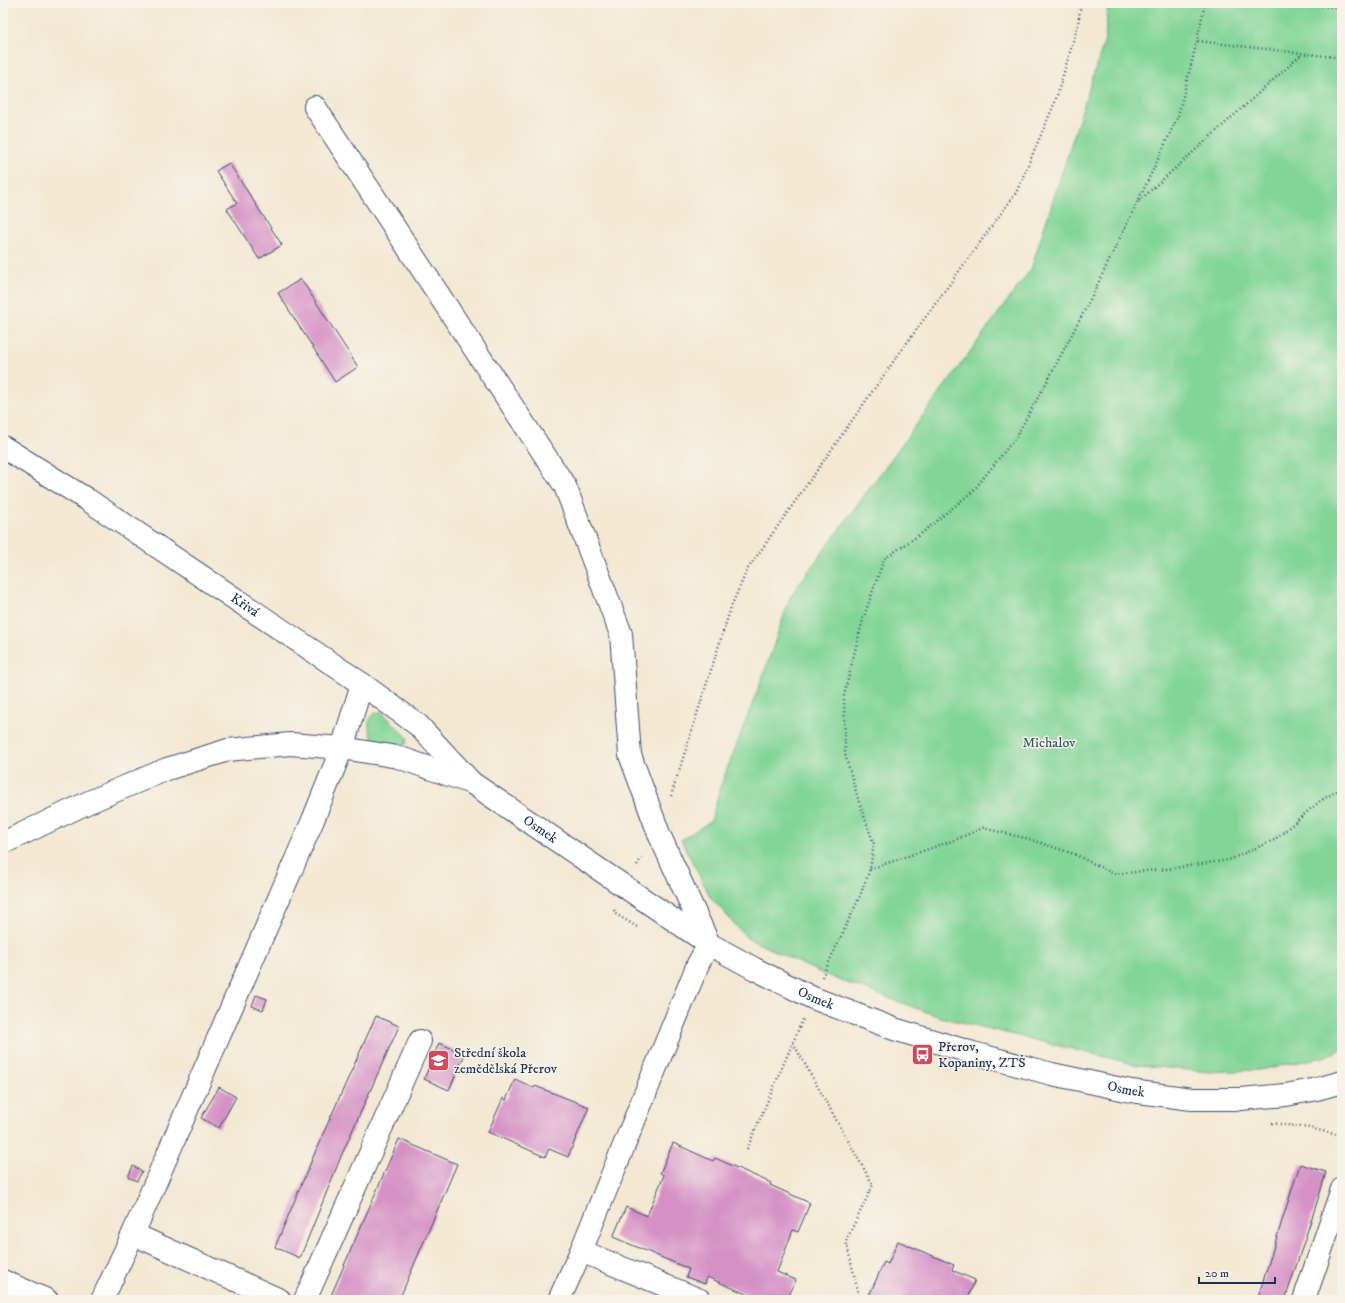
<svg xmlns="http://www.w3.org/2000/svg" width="1345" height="1303" viewBox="0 0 1345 1303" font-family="'IM FELL DW Pica',serif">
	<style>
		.green { fill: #82d597; stroke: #4e827a }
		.building { fill: #d590c6 }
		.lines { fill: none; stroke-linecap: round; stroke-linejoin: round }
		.minor-casing { stroke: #3b4b6f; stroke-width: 24 }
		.path { stroke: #3b4b6f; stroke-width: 2.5; stroke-dasharray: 1 3; stroke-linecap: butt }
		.minor { stroke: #fff; stroke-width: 22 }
		.labels { text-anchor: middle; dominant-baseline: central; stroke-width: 3; stroke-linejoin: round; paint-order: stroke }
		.street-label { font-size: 14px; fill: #1b2f5e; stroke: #f7f3e8 }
		.park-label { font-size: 14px; fill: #35586c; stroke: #f7f3e8 }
		.poi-label { font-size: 14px; fill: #1b2f5e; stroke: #f7f3e8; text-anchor: start }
	</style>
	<rect width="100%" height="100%" fill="#f7f3e8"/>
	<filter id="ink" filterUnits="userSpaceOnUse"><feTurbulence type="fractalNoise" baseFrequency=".025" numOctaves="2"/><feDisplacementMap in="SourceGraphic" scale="8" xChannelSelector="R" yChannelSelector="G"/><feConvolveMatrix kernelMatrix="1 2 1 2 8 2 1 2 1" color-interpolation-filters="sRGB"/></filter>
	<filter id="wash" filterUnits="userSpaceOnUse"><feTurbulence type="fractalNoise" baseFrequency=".012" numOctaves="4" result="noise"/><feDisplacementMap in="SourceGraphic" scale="16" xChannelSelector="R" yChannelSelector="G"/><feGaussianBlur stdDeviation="0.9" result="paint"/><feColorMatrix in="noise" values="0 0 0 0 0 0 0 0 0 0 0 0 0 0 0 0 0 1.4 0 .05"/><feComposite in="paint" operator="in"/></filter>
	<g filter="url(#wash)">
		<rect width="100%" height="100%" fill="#f3e8d2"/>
		<g class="green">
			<path d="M1108,3H1342V1049L1324,1057L1259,1070L1208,1072L1138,1065L940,1017L823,974L747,938L711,898L681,840L711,821L721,785L763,676L791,595L1031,269L1105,39Z"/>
			<path d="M376,712H382L408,738L406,744L403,746L377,740L372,737C368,726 366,721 376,712Z"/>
		</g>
		<g id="blocks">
			<g class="building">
				<path d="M229,163L282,245L259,259L227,209L237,203L216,171Z"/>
				<path d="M301,279L358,367L335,382L278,293Z"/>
				<path d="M256,995L267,999L263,1010L252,1006Z"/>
				<path d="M376,1016L399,1026L342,1154L300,1258L275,1247L319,1143Z"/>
				<path d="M439,1043L465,1054L449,1090L424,1079Z"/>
				<path d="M515,1079L534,1088L535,1086L589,1107L568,1157L549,1149L545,1157L488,1132L503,1098L506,1100Z"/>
				<path d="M219,1087L236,1097L219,1128L201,1118Z"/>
				<path d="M399,1139L457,1164L399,1300H329Z"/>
				<path d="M673,1143L713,1161L715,1158L771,1183L770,1185L810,1203L798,1232L793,1230L777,1272L796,1280L787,1300H760L707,1277L705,1284L686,1277L689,1269L613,1237L626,1207L647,1216L664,1175L660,1173Z"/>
				<path d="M1300,1164L1326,1172L1320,1193L1285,1300H1257Z"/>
				<path d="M133,1166L142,1171L137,1181L128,1177Z"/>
				<path d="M898,1241L954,1265L952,1270L975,1280L967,1300H873L868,1298L884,1262L888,1264Z"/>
			</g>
		</g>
	</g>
	<g filter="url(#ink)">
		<use href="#blocks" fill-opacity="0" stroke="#3b4b6f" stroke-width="1"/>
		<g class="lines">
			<defs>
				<g id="minor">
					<path d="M315,107L565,486L621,634L630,755L659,834L709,944L698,964L581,1251L559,1300"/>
					<path id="s1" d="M3,447L88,500L362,684L418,725L469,780"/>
					<path id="s2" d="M3,843L89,802L167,769L228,750L290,744L342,748L398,757L472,783L709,944L755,969L813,998L894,1029L973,1053L1052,1074L1131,1091L1192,1099H1241L1286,1095L1317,1089L1342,1082"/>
					<path d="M133,1234L280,1300"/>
					<path d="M581,1251L700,1300"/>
					<path d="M3,1281L47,1300"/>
					<path d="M102,1300L133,1234L313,820L342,748L362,684"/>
					<path d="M305,1300L420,1041"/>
					<path d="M1304,1300L1342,1189"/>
				</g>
			</defs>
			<use href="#minor" class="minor-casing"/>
			<g class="path">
				<path d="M1294,3L1342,8"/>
				<path d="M1198,41L1342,58"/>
				<path d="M1338,58L1342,8"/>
				<path d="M1139,201L1302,54"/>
				<path d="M671,796L731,607L747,570L898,355L1016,193L1055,102L1078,25L1081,3"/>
				<path d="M637,865L643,856"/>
				<path d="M870,869L952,841L983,828L1029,839L1074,854L1114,874L1167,869L1229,860L1274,840L1320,801L1342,788"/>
				<path d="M614,910L616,914L637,927"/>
				<path d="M822,977L860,896L870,869L874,844L859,802L845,754L844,695L863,619L884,559L922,533L973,491L1016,437L1050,376L1089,302L1152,172L1178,116L1197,41L1205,3"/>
				<path d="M793,1043L873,1185L846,1241L860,1300"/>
				<path d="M1272,1123L1310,1128L1342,1136"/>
				<path d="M747,1149L803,1019"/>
			</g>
			<use href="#minor" class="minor"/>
		</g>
	</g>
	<defs>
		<symbol id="bus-square" viewBox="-11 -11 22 22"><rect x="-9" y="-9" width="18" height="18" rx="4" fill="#d1495b" stroke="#f7f3e8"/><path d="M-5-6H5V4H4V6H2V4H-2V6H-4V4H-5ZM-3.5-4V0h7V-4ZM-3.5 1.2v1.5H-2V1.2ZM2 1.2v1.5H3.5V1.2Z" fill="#fff"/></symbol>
		<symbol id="school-square" viewBox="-11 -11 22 22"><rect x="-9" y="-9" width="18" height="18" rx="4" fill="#d1495b" stroke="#f7f3e8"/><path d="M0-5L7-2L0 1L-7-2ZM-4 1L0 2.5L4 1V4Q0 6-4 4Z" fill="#fff"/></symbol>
	</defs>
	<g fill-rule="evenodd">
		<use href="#bus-square" x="910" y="1042" width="25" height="25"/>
		<use href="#school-square" x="426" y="1048" width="25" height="25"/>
	</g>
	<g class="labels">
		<g class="street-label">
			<text stroke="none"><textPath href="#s1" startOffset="289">Křivá</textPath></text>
			<text stroke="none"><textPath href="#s2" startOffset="576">Osmek</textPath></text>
			<text stroke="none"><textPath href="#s2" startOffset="900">Osmek</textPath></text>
			<text stroke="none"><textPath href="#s2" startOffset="1224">Osmek</textPath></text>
		</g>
		<g class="park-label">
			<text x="1049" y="743">Michalov</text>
		</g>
		<g class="poi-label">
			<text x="938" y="1047">Přerov,<tspan x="938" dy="16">Kopaniny, ZTŠ</tspan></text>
			<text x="454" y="1053">Střední škola<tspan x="454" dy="16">zemědělská Přerov</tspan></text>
		</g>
	</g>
	<rect width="1345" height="1303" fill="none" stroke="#f7f3e8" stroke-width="16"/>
	<path d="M1199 1277v6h76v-6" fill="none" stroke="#1b2f5e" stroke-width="2"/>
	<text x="1205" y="1277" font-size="12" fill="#1b2f5e" stroke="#f7f3e8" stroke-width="3" paint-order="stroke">20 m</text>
</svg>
